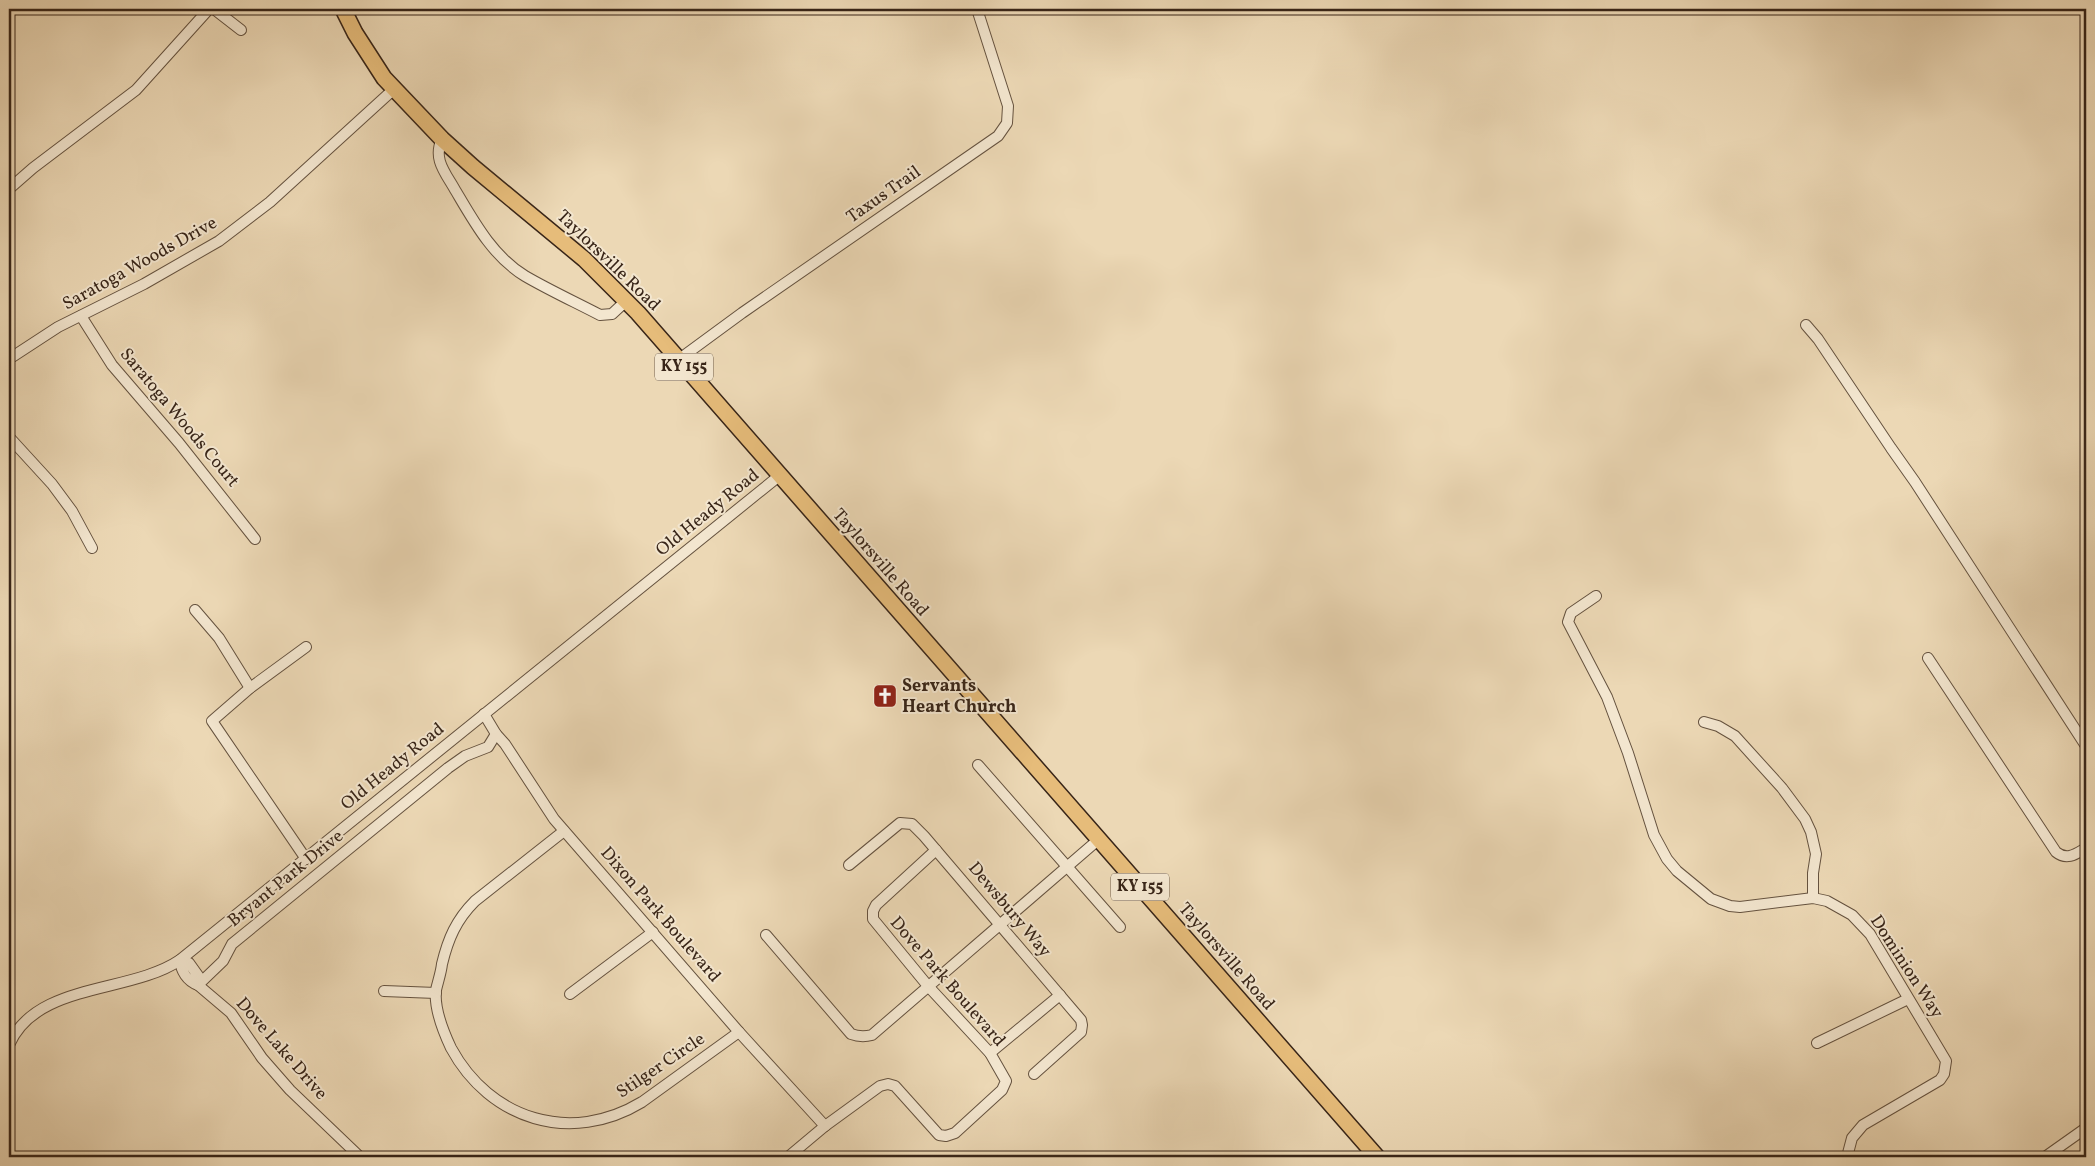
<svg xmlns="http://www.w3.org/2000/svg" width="2095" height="1166" viewBox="0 0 2095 1166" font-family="Vollkorn,serif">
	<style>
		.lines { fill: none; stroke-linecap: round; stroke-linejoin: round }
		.minor-casing { stroke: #65523f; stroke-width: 12 }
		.primary-casing { stroke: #382518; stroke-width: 18 }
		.minor { stroke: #f3e6cf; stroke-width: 10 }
		.primary { stroke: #e6bc7a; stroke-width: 15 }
		.labels { text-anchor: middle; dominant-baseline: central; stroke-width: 4; stroke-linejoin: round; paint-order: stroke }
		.shield { fill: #f3e6cf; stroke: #705f4f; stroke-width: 1 }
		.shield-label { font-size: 16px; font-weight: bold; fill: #382518 }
		.street-label { font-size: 18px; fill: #382518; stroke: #f3e6cf }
		.poi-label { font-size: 18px; font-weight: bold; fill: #382518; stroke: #f3e6cf; text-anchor: start }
	</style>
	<rect width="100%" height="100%" fill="#ecd8b5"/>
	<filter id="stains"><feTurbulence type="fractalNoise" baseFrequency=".004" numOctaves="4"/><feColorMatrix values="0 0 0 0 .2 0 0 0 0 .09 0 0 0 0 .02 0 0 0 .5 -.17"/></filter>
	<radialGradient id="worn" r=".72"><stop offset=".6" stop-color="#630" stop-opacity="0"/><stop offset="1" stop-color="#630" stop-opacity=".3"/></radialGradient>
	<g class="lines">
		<defs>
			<g id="minor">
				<path d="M214,9L241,30"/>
				<path d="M442,139C433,158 444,171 454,188C473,220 492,256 525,276C549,290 575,302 600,315L612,314L626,301"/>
				<path d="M9,189L33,168L136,90L209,9"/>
				<path d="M81,316L112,365L179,443L255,539"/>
				<path d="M1806,325L1818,339L1891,448L1915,482L2086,746"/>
				<path d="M9,359L58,327L144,284L219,241L270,202L394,89"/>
				<path d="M678,360L742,313L998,136L1007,123L1008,106L977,9"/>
				<path d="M9,437L52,484L72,511L92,548"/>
				<path d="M1596,596L1571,613L1568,622L1607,697L1628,753L1654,835L1667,859L1677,871L1711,899L1730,906L1740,907L1813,898L1827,901L1852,915L1870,934L1946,1061L1944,1074L1940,1080L1863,1125L1852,1138L1847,1157"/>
				<path d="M195,610L219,638L250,688"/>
				<path d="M1928,658L2056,852C2067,861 2076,854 2086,848"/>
				<path d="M484,714L496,734L505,744L554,819L739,1032L825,1126"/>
				<path d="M1704,722L1718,726L1735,736L1782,788L1805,819L1811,832L1816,854L1813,873V898"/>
				<path d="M978,765L1120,927"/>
				<path d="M564,831L475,901C456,920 448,939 442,964C441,973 438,981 436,990C434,1007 443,1031 451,1048C490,1120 571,1145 642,1102L739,1032"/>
				<path d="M306,859L212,721L250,688L306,647"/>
				<path d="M849,865L900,823L912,824L924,836L1081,1020L1082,1025L1081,1032L1034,1074"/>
				<path d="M766,935L851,1034C859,1037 864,1037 872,1035L1098,840"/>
				<path d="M198,985L223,961L232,944L448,768L465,756L488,747L496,734"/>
				<path d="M198,985L199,977L189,963L180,960C181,971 187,981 198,985L231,1013L262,1058L290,1090L360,1157"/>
				<path d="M384,991L436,993"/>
				<path d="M570,994L653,932"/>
				<path d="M1817,1043L1908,999"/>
				<path d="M9,1045C36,982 130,994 180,960L779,476"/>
				<path d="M990,1053L1060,995"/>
				<path d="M788,1157L825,1126L880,1086L888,1084L895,1086L939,1135L946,1136L955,1133L1002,1090L1006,1081L990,1053L928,986L873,919V911L876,905L936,850"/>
				<path d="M2045,1157L2086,1128"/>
			</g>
			<path id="primary" d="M343,9L355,33L384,78L442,139L473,167L584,259L638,313L1377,1157"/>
		</defs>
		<use href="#minor" class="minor-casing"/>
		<use href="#primary" class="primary-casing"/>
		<use href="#minor" class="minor"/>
		<use href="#primary" class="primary"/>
	</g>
	<defs>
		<symbol id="church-square" viewBox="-11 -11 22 22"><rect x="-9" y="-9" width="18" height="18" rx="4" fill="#8f2418" stroke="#f3e6cf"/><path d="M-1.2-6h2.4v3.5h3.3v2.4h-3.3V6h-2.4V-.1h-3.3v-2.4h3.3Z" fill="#fff"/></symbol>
	</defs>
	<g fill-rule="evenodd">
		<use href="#church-square" x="871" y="682" width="28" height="28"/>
	</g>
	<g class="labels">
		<g class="shield">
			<rect x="655" y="353.5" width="58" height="27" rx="4"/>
			<rect x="1111" y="873.5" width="58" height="27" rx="4"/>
		</g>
		<g class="shield-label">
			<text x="684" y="367">KY 155</text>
			<text x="1140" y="887">KY 155</text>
		</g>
		<g class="street-label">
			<text transform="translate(884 195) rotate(-35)">Taxus Trail</text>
			<text transform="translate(608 261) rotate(44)">Taylorsville Road</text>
			<text transform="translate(140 264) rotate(-29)">Saratoga Woods Drive</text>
			<text transform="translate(179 418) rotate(50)">Saratoga Woods Court</text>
			<text transform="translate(708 513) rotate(-39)">Old Heady Road</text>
			<text transform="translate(880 563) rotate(49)">Taylorsville Road</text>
			<text transform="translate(393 767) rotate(-39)">Old Heady Road</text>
			<text transform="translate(286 879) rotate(-39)">Bryant Park Drive</text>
			<text transform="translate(1009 910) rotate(50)">Dewsbury Way</text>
			<text transform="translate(660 915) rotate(49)">Dixon Park Boulevard</text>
			<text transform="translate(1226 957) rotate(49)">Taylorsville Road</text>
			<text transform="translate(1906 967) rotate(57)">Dominion Way</text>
			<text transform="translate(947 982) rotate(49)">Dove Park Boulevard</text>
			<text transform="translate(281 1049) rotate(49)">Dove Lake Drive</text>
			<text transform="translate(661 1066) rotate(-34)">Stilger Circle</text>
		</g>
		<g class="poi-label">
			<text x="902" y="686">Servants<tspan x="902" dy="21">Heart Church</tspan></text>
		</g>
	</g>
	<rect width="2095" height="1166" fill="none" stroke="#ecd8b5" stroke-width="30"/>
	<rect x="10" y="10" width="2075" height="1146" fill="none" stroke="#382518" stroke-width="2.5"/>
	<rect x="15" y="15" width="2065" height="1136" fill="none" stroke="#382518"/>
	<rect width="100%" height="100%" filter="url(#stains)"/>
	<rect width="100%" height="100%" fill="url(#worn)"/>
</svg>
